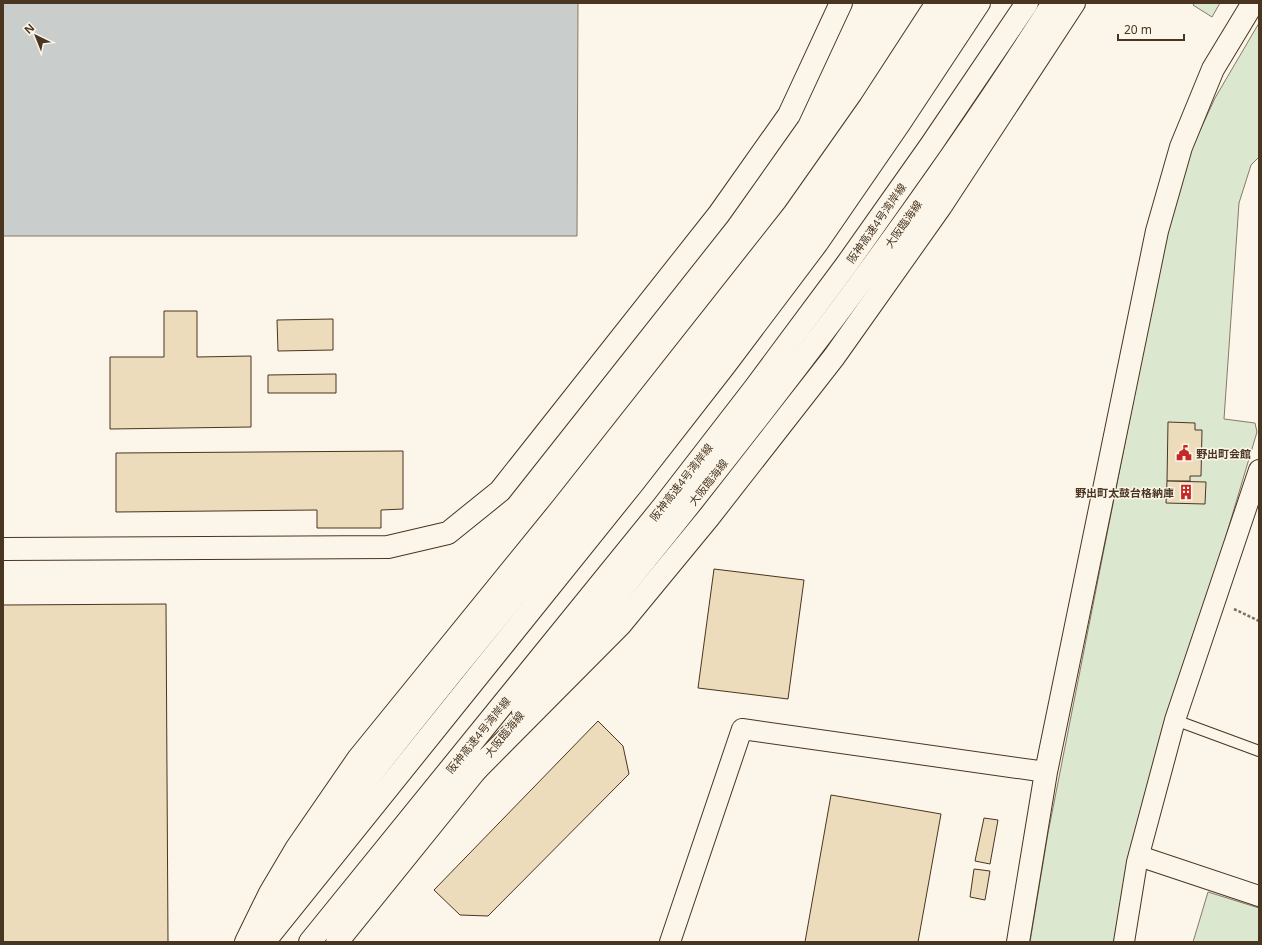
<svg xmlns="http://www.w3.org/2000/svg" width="1262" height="945" viewBox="0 0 1262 945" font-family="'Noto Sans','Noto Sans JP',sans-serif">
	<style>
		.green { fill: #dce7d0; stroke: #887966 }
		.water { fill: #c9cecd; stroke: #887966 }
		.building { fill: #ecdcbc; stroke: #4a3520 }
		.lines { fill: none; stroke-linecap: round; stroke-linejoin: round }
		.lane-casing { stroke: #4a3520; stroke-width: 12 }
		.street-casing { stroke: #4a3520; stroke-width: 22 }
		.secondary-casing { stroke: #4a3520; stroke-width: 24 }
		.primary-casing { stroke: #4a3520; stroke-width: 24 }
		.highway-casing { stroke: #4a3520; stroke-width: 24 }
		.path { stroke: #7f6f5c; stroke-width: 2.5; stroke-dasharray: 3 2; stroke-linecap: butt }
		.lane { stroke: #fbf6e9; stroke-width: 10 }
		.street { stroke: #fbf6e9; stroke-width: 20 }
		.secondary { stroke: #fbf6e9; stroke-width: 22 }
		.primary { stroke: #fbf6e9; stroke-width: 22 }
		.highway { stroke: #fbf6e9; stroke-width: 22 }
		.labels { text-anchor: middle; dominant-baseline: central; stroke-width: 3; stroke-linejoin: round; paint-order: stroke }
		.street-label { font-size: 11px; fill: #4a3520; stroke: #fbf6e9 }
		.poi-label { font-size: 11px; font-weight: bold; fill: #4a3520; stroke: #fbf6e9; text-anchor: start }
	</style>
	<rect width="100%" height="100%" fill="#fbf6e9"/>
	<g class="green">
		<path d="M1194,3H1220L1212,17L1193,5Z"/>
		<path d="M1259,23V157L1251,165L1239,203L1224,419L1255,423L1257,432L1128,865L1114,942H1030L1048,833L1168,225L1191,150L1215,98Z"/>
		<path d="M1208,892L1259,908V942H1193Z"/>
	</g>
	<path class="water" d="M3,3H578L577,236H3Z"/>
	<g class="building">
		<path d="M164,311H197V357L251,356V427L110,429V357H164Z"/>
		<path d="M333,319V350L278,351L277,320Z"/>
		<path d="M336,374V393H268V375Z"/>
		<path d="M1168,422L1195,423V430H1202L1201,476H1190V481H1167Z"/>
		<path d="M403,451V509L381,510V528H317V510L116,512V453Z"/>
		<path d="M1167,481L1206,482L1205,504L1166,503Z"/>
		<path d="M714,569L804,580L788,699L698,688Z"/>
		<path d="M166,604L168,942H3V605Z"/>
		<path d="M598,721L623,746L629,774L488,916L460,915L434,890Z"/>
		<path d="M831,795L941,814L918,942H805Z"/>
		<path d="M984,818L998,820L990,864L975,861Z"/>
		<path d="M974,869L990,871L985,900L970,897Z"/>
	</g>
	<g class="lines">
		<defs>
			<path id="lane" d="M1175,720L1259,751"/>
			<g id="street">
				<path d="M1139,856L1259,896"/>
				<path d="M670,942L742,729L1046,772"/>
				<path d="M1124,942L1137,862L1175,720L1259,470"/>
			</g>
			<g id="secondary">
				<path d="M3,549L388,547L448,533L500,491L719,214L789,115L841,3"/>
				<path d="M1018,942L1046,772L1157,231L1181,147L1213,69L1253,3"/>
			</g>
			<g id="primary">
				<path d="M523,711C709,482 895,253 1053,3"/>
				<path d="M259,934C314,844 380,762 446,680C503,610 560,541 616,471C738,320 850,165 958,3"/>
				<path d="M337,942L484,760"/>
			</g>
			<g id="highway">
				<path d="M471,775L620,625L709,517L834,357L941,206L1074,3"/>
				<path d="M246,942L270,893L296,849L358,759L562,508L794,214L870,106L937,3"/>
				<path d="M264,942L633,483L725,365L817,243L899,124L979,3"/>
				<path d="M310,942L662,508L754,389L847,264L931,145L1027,3"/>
			</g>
		</defs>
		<use href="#lane" class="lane-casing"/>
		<use href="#street" class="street-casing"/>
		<use href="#secondary" class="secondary-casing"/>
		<use href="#primary" class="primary-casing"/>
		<use href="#highway" class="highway-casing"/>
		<path class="path" d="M1234,609L1259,621"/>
		<use href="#lane" class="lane"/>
		<use href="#street" class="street"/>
		<use href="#secondary" class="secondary"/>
		<use href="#primary" class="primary"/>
		<use href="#highway" class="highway"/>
	</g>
	<defs>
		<symbol id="civic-bare" viewBox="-9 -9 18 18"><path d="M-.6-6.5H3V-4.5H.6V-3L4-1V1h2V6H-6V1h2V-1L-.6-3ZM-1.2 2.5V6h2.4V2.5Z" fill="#c62828" stroke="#fbf6e9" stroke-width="2.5" paint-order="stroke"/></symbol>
		<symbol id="building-bare" viewBox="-9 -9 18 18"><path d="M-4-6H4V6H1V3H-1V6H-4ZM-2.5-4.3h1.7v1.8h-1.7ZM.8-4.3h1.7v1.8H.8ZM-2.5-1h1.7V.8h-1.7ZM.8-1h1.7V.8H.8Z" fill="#c62828" stroke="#fbf6e9" stroke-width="2.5" paint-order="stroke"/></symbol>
	</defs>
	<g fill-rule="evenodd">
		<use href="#civic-bare" x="1173" y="442" width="22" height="22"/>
		<use href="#building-bare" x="1175" y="481" width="22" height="22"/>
	</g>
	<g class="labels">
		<g class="street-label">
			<text transform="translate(876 223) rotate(-55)">阪神高速4号湾岸線</text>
			<text transform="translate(903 224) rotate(-55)">大阪臨海線</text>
			<text transform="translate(681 482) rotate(-52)">阪神高速4号湾岸線</text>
			<text transform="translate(708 482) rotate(-52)">大阪臨海線</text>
			<text transform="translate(504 734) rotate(-51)">大阪臨海線</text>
			<text transform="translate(478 735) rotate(-51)">阪神高速4号湾岸線</text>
		</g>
		<g class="poi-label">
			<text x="1196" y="453">野出町会館</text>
			<text x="1174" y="492" text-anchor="end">野出町太鼓台格納庫</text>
		</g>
	</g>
	<rect width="1262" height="945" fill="none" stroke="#4a3520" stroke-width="8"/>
	<g transform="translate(36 36) rotate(317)" stroke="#fbf6e9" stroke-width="3" paint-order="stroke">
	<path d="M0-3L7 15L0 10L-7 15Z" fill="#4a3520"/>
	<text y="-6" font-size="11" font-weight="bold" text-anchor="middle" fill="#4a3520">N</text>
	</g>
	<path d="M1118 34v6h66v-6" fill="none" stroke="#4a3520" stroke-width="2"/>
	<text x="1124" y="34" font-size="12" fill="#4a3520" stroke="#fbf6e9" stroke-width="3" paint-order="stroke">20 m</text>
</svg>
